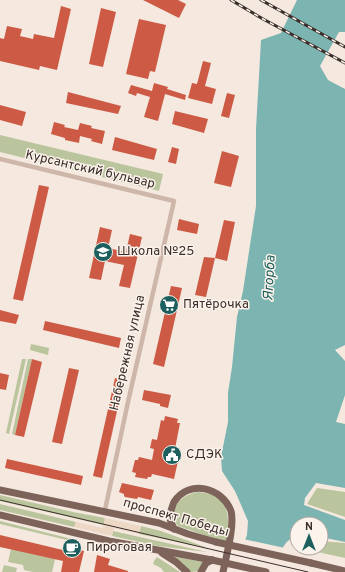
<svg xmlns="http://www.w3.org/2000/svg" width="345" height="572" viewBox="0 0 345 572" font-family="Overpass,sans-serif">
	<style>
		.green { fill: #bbc59d }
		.plaza { fill: #edd8c5 }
		.water { fill: #7bb4b1 }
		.pier { fill: #f4e8df }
		.building { fill: #cd5a44 }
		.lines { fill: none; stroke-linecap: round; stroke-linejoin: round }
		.street { stroke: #ceb7a9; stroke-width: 4.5 }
		.primary { stroke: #7d635a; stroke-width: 7 }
		.tram { stroke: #3b2d29; stroke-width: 1 }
		.rail-casing { stroke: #3b2d29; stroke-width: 3 }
		.rail { stroke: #fbf3ec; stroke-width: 1.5; stroke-dasharray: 4.5; stroke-linecap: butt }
		.primary-bridge { stroke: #7d635a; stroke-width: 7 }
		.labels { text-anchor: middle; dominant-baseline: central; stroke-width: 3; stroke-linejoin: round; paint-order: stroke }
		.street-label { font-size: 13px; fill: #3b2d29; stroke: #fbf3ec }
		.poi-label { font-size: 13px; fill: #3b2d29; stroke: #fbf3ec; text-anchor: start }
		.water-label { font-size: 14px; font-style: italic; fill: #1c5f5e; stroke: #fbf3ec }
	</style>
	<rect width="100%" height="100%" fill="#f4e8df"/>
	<g class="green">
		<path d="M0,135L163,174L159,191L0,152Z"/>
		<path d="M31,344L49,348L48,355L30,350Z"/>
		<path d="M22,359H26L9,434L6,433Z"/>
		<path d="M28,359H32L15,435L12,434Z"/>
		<path d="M317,488L345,492V517L307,504Z"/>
		<path d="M198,492C230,494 230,516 227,543L178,526L171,517C175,502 183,495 198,492Z"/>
		<path d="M0,495L73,512L105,518L104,525L0,501Z"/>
		<path d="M0,504L76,522L74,527L0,510Z"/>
		<path d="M0,521L72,539L71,541L0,524Z"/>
		<path d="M141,526L161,531L208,548L139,534Z"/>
		<path d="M113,531L207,552L158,546L112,536Z"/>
		<path d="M321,541L345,543V558L313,551L314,548H321Z"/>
		<path d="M11,549L55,559L52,572H33L24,570L23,565L8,562Z"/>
		<path d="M169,556L204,562L200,571L191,572L178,561Z"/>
		<path d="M157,557L180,572H164L161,568L153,564L154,561Z"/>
		<path d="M4,565L17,568L16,572H2Z"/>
	</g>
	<path class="plaza" d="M105,518L141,526L139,534L114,528L112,536L74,527L76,522L103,528Z"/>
	<path class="water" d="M297,0H345V32H339L320,66L328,80L345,89V345L335,350L345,361V395L336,422L345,424V488L316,483L305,498L304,505L345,520V542L321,537V524H297V535C279,544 281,554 278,572H233L247,535L248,521L235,491L222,471L221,457L228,422V393L232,367L237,317L243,291L256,206V129L261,40L281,33Z"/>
	<path class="pier" d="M243,539L285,548L280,572H231Z"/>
	<g class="building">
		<path d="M143,0H178L186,4L179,18Z"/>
		<path d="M61,6L71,9L57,70L40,66L39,70L0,61V38L4,39L7,26L22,29L20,36L33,39L34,34L54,38Z"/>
		<path d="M101,8L116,12L103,67L89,64Z"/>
		<path d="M139,19L166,25L155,72L150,71L148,79L126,74Z"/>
		<path d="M203,61L211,63L205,86L216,89L212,104L188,98L192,83L197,84Z"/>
		<path d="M154,83L168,87L167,89L186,95L185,100L165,94L158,121L144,117L150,97L137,93L136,96L128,93L131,85L152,91Z"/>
		<path d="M68,92L121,106L118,114L66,103Z"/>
		<path d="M227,93L235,95L229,118L221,116Z"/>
		<path d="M0,105L26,112L22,126L0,120Z"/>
		<path d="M175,111L208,119L204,133L172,124Z"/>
		<path d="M54,122L65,125L64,127L78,130L80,123L92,126L91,128L105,131L102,144L91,141L92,139L80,136L79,143L65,140V138L51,134Z"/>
		<path d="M115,137L157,149L154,160L112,150Z"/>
		<path d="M172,147L179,149L176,164L168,162Z"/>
		<path d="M222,151L239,156L231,187L214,183Z"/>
		<path d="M39,185L49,187L23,301L13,299Z"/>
		<path d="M179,219L199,224L197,234L177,230Z"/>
		<path d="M224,220L235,222L227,261L215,258Z"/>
		<path d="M100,227L112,230L108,248L126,252L130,234L142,237L130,288L119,286L124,265L105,261L101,280L89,278Z"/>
		<path d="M204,257L215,258L206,297L195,295Z"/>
		<path d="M171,286L182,288L164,367L153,364Z"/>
		<path d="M0,310L19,315L16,324L0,321Z"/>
		<path d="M45,321L121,338L119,348L43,330Z"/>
		<path d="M32,359L42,362L24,437L15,435Z"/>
		<path d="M69,368L79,370L62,444L52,442Z"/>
		<path d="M0,373L9,375L6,390L0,389Z"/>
		<path d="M115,378L124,380L102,478L93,476Z"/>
		<path d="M144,390L171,395L168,408L160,406V404L142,400Z"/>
		<path d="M165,416L178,419L177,423H180L173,459L178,461L174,479L152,474L151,477H148L147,479L135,477L136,473L132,472L135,460H138L139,457L152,460L154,449L150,448L152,439L157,440L161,420L164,421Z"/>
		<path d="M7,459L83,476L81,485L5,468Z"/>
		<path d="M122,483L154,490L151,500L138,497L137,499L125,497L124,496V494L119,492Z"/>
		<path d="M0,535L67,551L68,547L84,551L79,572H61L63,561L0,547Z"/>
		<path d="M97,555L110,559L108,565L128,571V572H94Z"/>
	</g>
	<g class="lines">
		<path class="street" d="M0,159L174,201L128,402L105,510"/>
		<g class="primary">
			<path d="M0,490L159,523L188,534L216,542"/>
			<path d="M0,515L109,541L212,560"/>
			<path d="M174,529L169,517C171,512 172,506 174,502C189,479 222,487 231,511C235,525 226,557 223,572"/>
			<path d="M162,553L176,562L187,572"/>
			<path d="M311,563L345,571"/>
			<path d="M201,572L206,563L212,560"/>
		</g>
		<path class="tram" d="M0,500L308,572"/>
		<defs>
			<g id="rail">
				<path d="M231,0L263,19L345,63"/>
				<path d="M261,0L345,47"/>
			</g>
		</defs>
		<use href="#rail" class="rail-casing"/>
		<use href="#rail" class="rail"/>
		<g class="primary-bridge">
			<path d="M216,542L311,563"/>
			<path d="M212,560L266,572"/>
		</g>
	</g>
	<defs>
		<symbol id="school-disc" viewBox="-11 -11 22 22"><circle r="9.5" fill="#1c5f5e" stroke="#fbf3ec"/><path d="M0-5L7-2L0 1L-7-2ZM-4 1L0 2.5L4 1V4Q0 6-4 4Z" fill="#fff"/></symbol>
		<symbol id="supermarket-disc" viewBox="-11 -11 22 22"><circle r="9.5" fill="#1c5f5e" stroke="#fbf3ec"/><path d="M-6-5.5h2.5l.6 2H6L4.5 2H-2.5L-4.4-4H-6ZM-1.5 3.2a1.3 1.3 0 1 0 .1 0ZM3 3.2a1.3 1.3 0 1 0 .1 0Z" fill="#fff"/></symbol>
		<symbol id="civic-disc" viewBox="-11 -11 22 22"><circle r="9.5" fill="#1c5f5e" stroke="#fbf3ec"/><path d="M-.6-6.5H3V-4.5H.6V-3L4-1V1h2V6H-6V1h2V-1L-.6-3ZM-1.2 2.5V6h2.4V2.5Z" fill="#fff"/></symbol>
		<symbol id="cafe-disc" viewBox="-11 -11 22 22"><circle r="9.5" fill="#1c5f5e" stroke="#fbf3ec"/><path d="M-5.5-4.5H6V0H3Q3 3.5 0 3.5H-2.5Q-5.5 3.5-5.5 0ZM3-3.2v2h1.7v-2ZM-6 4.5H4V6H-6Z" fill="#fff"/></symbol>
	</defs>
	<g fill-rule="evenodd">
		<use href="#school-disc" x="92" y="241" width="22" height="22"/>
		<use href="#supermarket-disc" x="158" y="294" width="22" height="22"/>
		<use href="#civic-disc" x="161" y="444" width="22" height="22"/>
		<use href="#cafe-disc" x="61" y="537" width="22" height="22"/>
	</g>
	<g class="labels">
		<g class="street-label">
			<text transform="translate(90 170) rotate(13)">Курсантский бульвар</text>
			<text transform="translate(128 353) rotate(-77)">Набережная улица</text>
			<text transform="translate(176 518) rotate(16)">проспект Победы</text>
		</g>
		<g class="poi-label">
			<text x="117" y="252">Школа №25</text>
			<text x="183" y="305">Пятёрочка</text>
			<text x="186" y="455">СДЭК</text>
			<text x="86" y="548">Пироговая</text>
		</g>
		<g class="water-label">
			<text transform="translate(270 278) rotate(-87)">Ягорба</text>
		</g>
	</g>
	<g transform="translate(309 536)"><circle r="19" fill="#fbf3ec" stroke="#aea49e"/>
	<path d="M0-3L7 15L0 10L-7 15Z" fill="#1c5f5e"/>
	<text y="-6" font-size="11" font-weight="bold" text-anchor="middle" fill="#3b2d29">N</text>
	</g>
</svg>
